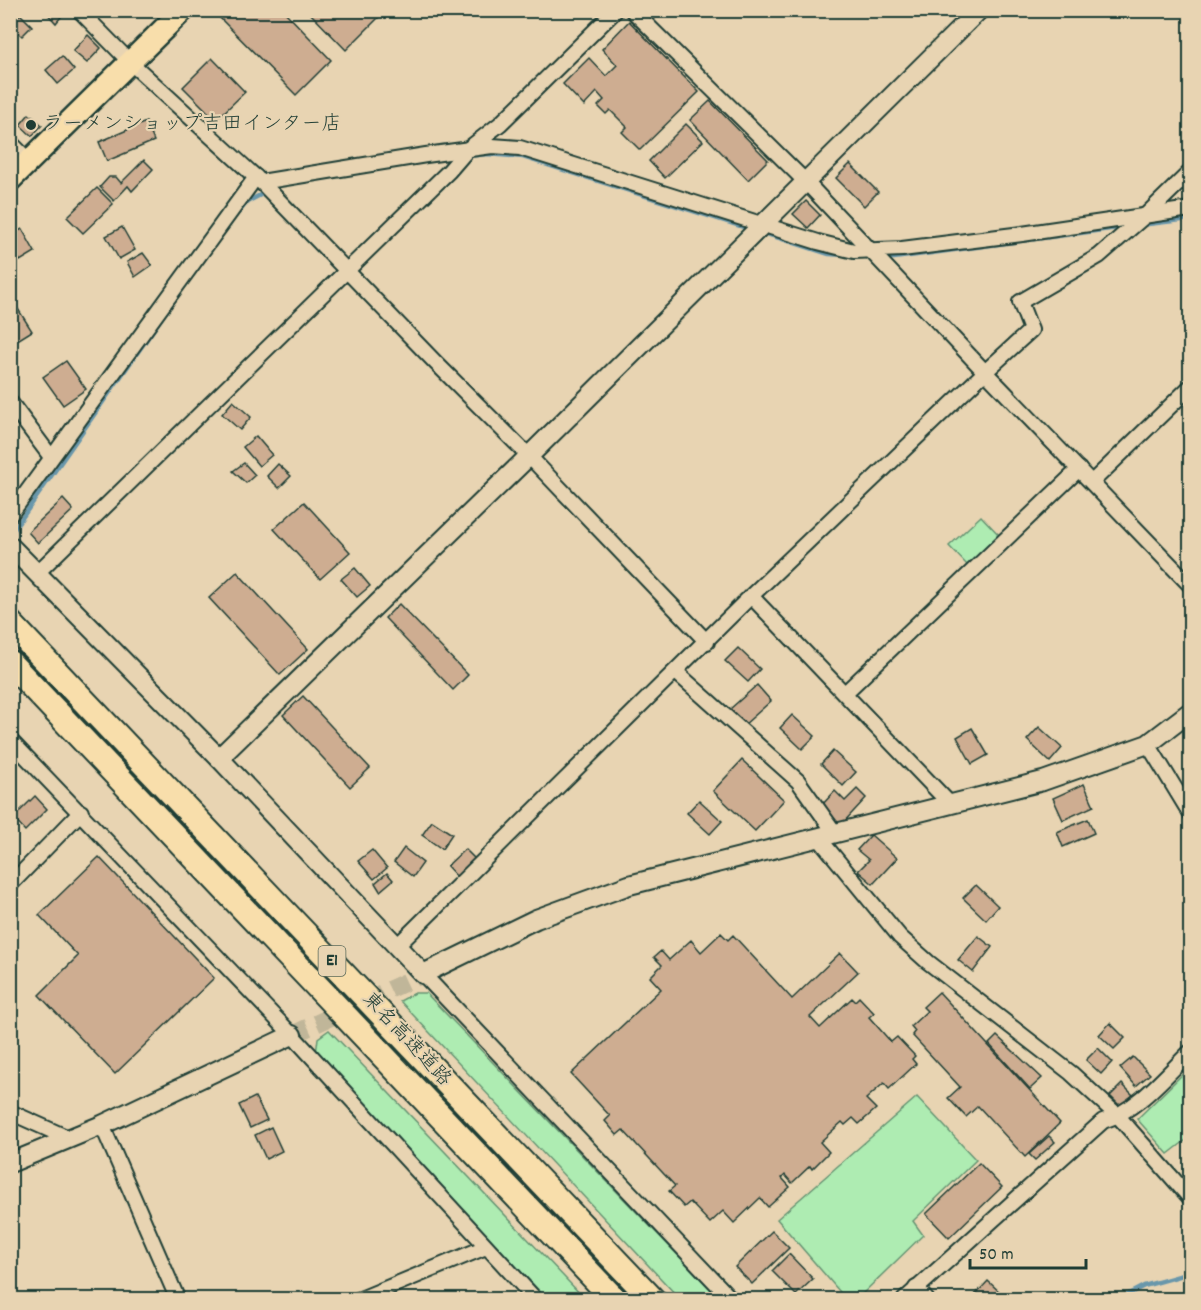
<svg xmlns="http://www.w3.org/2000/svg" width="1201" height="1310" viewBox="0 0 1201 1310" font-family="Dekko,'Klee One',sans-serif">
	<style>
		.green { fill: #aeecb2; stroke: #669473; stroke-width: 1.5 }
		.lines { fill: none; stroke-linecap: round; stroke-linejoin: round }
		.stream { stroke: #6997ab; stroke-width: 4.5 }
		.building { fill: #cead91; stroke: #1f3d34; stroke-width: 1.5 }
		.secondary-tunnel { stroke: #c0b699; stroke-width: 18; stroke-dasharray: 18 9; stroke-linecap: butt }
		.street-casing { stroke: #1f3d34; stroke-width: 18 }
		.secondary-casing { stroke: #1f3d34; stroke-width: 22 }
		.primary-casing { stroke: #1f3d34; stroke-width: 26 }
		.highway-casing { stroke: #1f3d34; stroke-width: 28 }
		.street { stroke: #e8d4b2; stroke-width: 14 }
		.secondary { stroke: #e8d4b2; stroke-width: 18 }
		.primary { stroke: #f8deab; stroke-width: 21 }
		.highway { stroke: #f8deab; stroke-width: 24 }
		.poi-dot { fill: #1f3d34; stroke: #e8d4b2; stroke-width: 2 }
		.labels { text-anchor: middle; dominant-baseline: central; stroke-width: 4.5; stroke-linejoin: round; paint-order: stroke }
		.shield { fill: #e8d4b2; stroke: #5b6a5a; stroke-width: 1.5 }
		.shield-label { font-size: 18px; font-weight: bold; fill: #1f3d34 }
		.poi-label { font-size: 20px; fill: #1f3d34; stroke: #e8d4b2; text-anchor: start }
		.street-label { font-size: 20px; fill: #1f3d34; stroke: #e8d4b2 }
	</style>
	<rect width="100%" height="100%" fill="#e8d4b2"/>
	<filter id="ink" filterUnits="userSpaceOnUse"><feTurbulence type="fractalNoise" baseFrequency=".0167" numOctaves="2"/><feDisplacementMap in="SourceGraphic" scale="12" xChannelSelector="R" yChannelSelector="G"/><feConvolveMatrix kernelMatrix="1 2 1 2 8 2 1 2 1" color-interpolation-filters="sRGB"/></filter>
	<g filter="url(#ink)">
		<g class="green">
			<path d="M981,516L999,535L968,566L949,546Z"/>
			<path d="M415,993H426L720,1299H680L400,1001Z"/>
			<path d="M329,1030L585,1299H547L316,1054L318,1038Z"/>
			<path d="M1190,1067V1137L1168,1154L1137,1119Z"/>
			<path d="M917,1097L976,1160L913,1221L923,1235L857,1299H846L777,1219Z"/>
		</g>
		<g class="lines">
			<g class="stream">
				<path d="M467,156L488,154L523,157L750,229"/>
				<path d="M239,212L247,202L281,184"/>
				<path d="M1140,225L1190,219"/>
				<path d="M761,232L829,254L845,255"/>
				<path d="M881,257L894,258L1125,227"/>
				<path d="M10,535L170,306"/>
				<path d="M1117,1300L1144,1286L1190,1273"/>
			</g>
		</g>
		<g class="building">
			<path d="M44,10H64L65,12L56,23Z"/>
			<path d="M224,10H283L331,60L296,95L218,16Z"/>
			<path d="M307,10H386L346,50Z"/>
			<path d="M20,14L32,26L22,36L10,25Z"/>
			<path d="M629,21L699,92L640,150L622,132L627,127L610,110L606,114L598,106L604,100L597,92L584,106L563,84L589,58L606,76L617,65L602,49Z"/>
			<path d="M88,35L101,48L87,63L73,51Z"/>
			<path d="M62,56L74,70L58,84L46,70Z"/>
			<path d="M212,58L245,92L216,120L183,87Z"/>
			<path d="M710,101L768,160L748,180L690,120Z"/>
			<path d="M29,114L42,125L32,136L20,125Z"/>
			<path d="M146,122L154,141L107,161L99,142Z"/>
			<path d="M686,124L703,141L665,178L649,161Z"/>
			<path d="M144,160L153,169L132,191L128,186L114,201L100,187L109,177H116L121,183Z"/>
			<path d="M850,164L878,192L864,206L836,178Z"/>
			<path d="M97,188L113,204L83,233L67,217Z"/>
			<path d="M806,201L820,215L808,228L793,214Z"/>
			<path d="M122,227L135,250L119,259L106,236Z"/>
			<path d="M22,229L35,252L20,261L10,245V236Z"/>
			<path d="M143,253L152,265L135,277L127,262Z"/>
			<path d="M11,298L32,331L16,341L10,333Z"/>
			<path d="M66,361L86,389L63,405L43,377Z"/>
			<path d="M233,401L251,417L240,430L222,414Z"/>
			<path d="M256,436L272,455L259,466L243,447Z"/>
			<path d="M244,463L255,475L246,483L233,471Z"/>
			<path d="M278,464L291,476L279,488L267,476Z"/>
			<path d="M63,499L73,510L38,543L28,532Z"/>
			<path d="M304,502L350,552L320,579L274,529Z"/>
			<path d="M355,568L370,586L357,597L341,579Z"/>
			<path d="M237,572L308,649L280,675L209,598Z"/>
			<path d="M399,604L468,675L453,690L385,618Z"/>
			<path d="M738,648L760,669L748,682L725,661Z"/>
			<path d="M757,685L771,701L744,725L730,709Z"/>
			<path d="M303,696L370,768L350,787L283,715Z"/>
			<path d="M792,715L815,736L802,749L780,728Z"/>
			<path d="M1039,727L1062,748L1050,762L1027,740Z"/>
			<path d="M972,728L988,755L972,764L957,737Z"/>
			<path d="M833,751L856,772L843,786L821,764Z"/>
			<path d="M742,760L784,800L755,831L713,791Z"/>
			<path d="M1084,784L1094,806L1063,820L1053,798Z"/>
			<path d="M857,789L866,798L841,825L821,806L835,791L845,801Z"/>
			<path d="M35,796L47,809L25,831L13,818Z"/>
			<path d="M699,800L722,821L710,834L687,813Z"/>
			<path d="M1088,819L1094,833L1063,847L1057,832Z"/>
			<path d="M432,821L452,834L442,849L422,835Z"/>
			<path d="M871,835L897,858L873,884L858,871L869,860L857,850Z"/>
			<path d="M404,848L423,863L413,877L394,862Z"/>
			<path d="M465,849L475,859L457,877L447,866Z"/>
			<path d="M372,850L387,868L374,879L358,861Z"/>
			<path d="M99,857L214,978L115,1074L39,995L78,956L39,915Z"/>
			<path d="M387,873L393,880L380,891L375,883Z"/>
			<path d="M976,885L998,906L986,920L963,898Z"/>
			<path d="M721,933L728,940L733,935L792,999L840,953L858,972L810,1017L820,1028L852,998L855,1001L859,997L874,1013L869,1017L891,1042L897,1037L915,1056L912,1059L916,1064L889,1089L884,1083L866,1099L876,1109L859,1124L853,1118L845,1125L842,1122L820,1142L829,1152L812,1169L810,1166L792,1183L785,1175L782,1178L790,1187L768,1207L760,1198L734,1223L723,1211L710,1223L690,1202L684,1207L669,1191L675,1186L623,1130L617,1135L605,1121L610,1116L571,1074L661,989L650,977L662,965L654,957L661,951L669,960L691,940L701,952Z"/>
			<path d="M978,936L992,947L973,972L958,960Z"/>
			<path d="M939,992L1060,1123L1025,1157L978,1106L966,1117L948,1098L960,1087L912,1035L915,1031L911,1026L927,1011L923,1007Z"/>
			<path d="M1110,1023L1125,1038L1114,1049L1099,1035Z"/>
			<path d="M997,1036L1042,1078L1030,1089L989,1044Z"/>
			<path d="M1098,1048L1112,1062L1101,1074L1086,1060Z"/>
			<path d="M1133,1057L1150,1074L1136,1086L1120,1068Z"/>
			<path d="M1122,1084L1133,1095L1121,1107L1110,1096Z"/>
			<path d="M255,1097L267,1120L250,1128L239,1105Z"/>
			<path d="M271,1127L282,1151L266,1159L255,1135Z"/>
			<path d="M1049,1136L1055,1142L1035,1160L1029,1154Z"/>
			<path d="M979,1163L1002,1187L949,1238L926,1214Z"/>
			<path d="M772,1231L789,1248L752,1284L735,1267Z"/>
			<path d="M789,1254L813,1279L796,1295L772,1271Z"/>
			<path d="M988,1281L1006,1298L1005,1300L971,1299Z"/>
		</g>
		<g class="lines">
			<path class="secondary-tunnel" d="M292,1035L423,974"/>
			<defs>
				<g id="street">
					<path d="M79,10L130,62L261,182L436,363L529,456L707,642"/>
					<path d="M632,10L805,181L985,372L1190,585"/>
					<path d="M10,142L29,161"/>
					<path d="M261,182L426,155L492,146L520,148L818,242L854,251L902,249L1022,234L1190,209"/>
					<path d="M10,402L51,457"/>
					<path d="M1092,482L1190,387"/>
					<path d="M10,515L256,177"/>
					<path d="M37,573L449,171L468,149L500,124L616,10"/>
					<path d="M751,596L951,805"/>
					<path d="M676,672L798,781L835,833"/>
					<path d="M845,693L1079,469"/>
					<path d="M10,740L292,1035L536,1300"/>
					<path d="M1148,744L1190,813"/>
					<path d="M818,837L900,937L928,962L1071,1073L1118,1116L1190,1198"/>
					<path d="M10,885L81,812"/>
					<path d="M397,946L751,596L985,372L1031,330L1020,302L1099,256L1147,214L1190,172"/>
					<path d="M423,974L732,1300"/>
					<path d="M10,1112L68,1138"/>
					<path d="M102,1125L178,1300"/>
					<path d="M916,1288L927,1300"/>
					<path d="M358,1300L486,1247"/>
					<path d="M904,1300L1103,1121C1138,1110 1164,1077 1190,1052"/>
				</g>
				<g id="secondary">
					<path d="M10,546L219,758L423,974L536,919L629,885L1043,781L1148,744L1190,712"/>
					<path d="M219,758L529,456L979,10"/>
					<path d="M10,1163L102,1125L292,1035"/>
				</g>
				<path id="primary" d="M10,180L183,10"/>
				<g id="highway">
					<path d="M10,623L653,1300"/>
					<path d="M10,663L615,1300"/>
				</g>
			</defs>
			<use href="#street" class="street-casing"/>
			<use href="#secondary" class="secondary-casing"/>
			<use href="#primary" class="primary-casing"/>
			<use href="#highway" class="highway-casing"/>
			<use href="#street" class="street"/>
			<use href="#secondary" class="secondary"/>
			<use href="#primary" class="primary"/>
			<use href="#highway" class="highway"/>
		</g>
	</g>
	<circle class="poi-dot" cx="31" cy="125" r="6"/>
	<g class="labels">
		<rect class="shield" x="318.5" y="946" width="27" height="30" rx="4.5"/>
		<g class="shield-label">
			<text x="332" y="961">E1</text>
		</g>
		<g class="poi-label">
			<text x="43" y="125">ラーメンショップ吉田インター店</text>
		</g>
		<g class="street-label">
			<text transform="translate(406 1040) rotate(47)">東名高速道路</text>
		</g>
	</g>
	<rect width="1201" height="1310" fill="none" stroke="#e8d4b2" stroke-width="36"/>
	<rect x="18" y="18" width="1165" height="1274" fill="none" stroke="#1f3d34" stroke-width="2" filter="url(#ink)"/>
	<path d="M970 1259v9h116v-9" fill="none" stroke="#1f3d34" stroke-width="3"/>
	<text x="979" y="1259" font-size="18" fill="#1f3d34" stroke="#e8d4b2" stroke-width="4.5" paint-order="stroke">50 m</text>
</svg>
